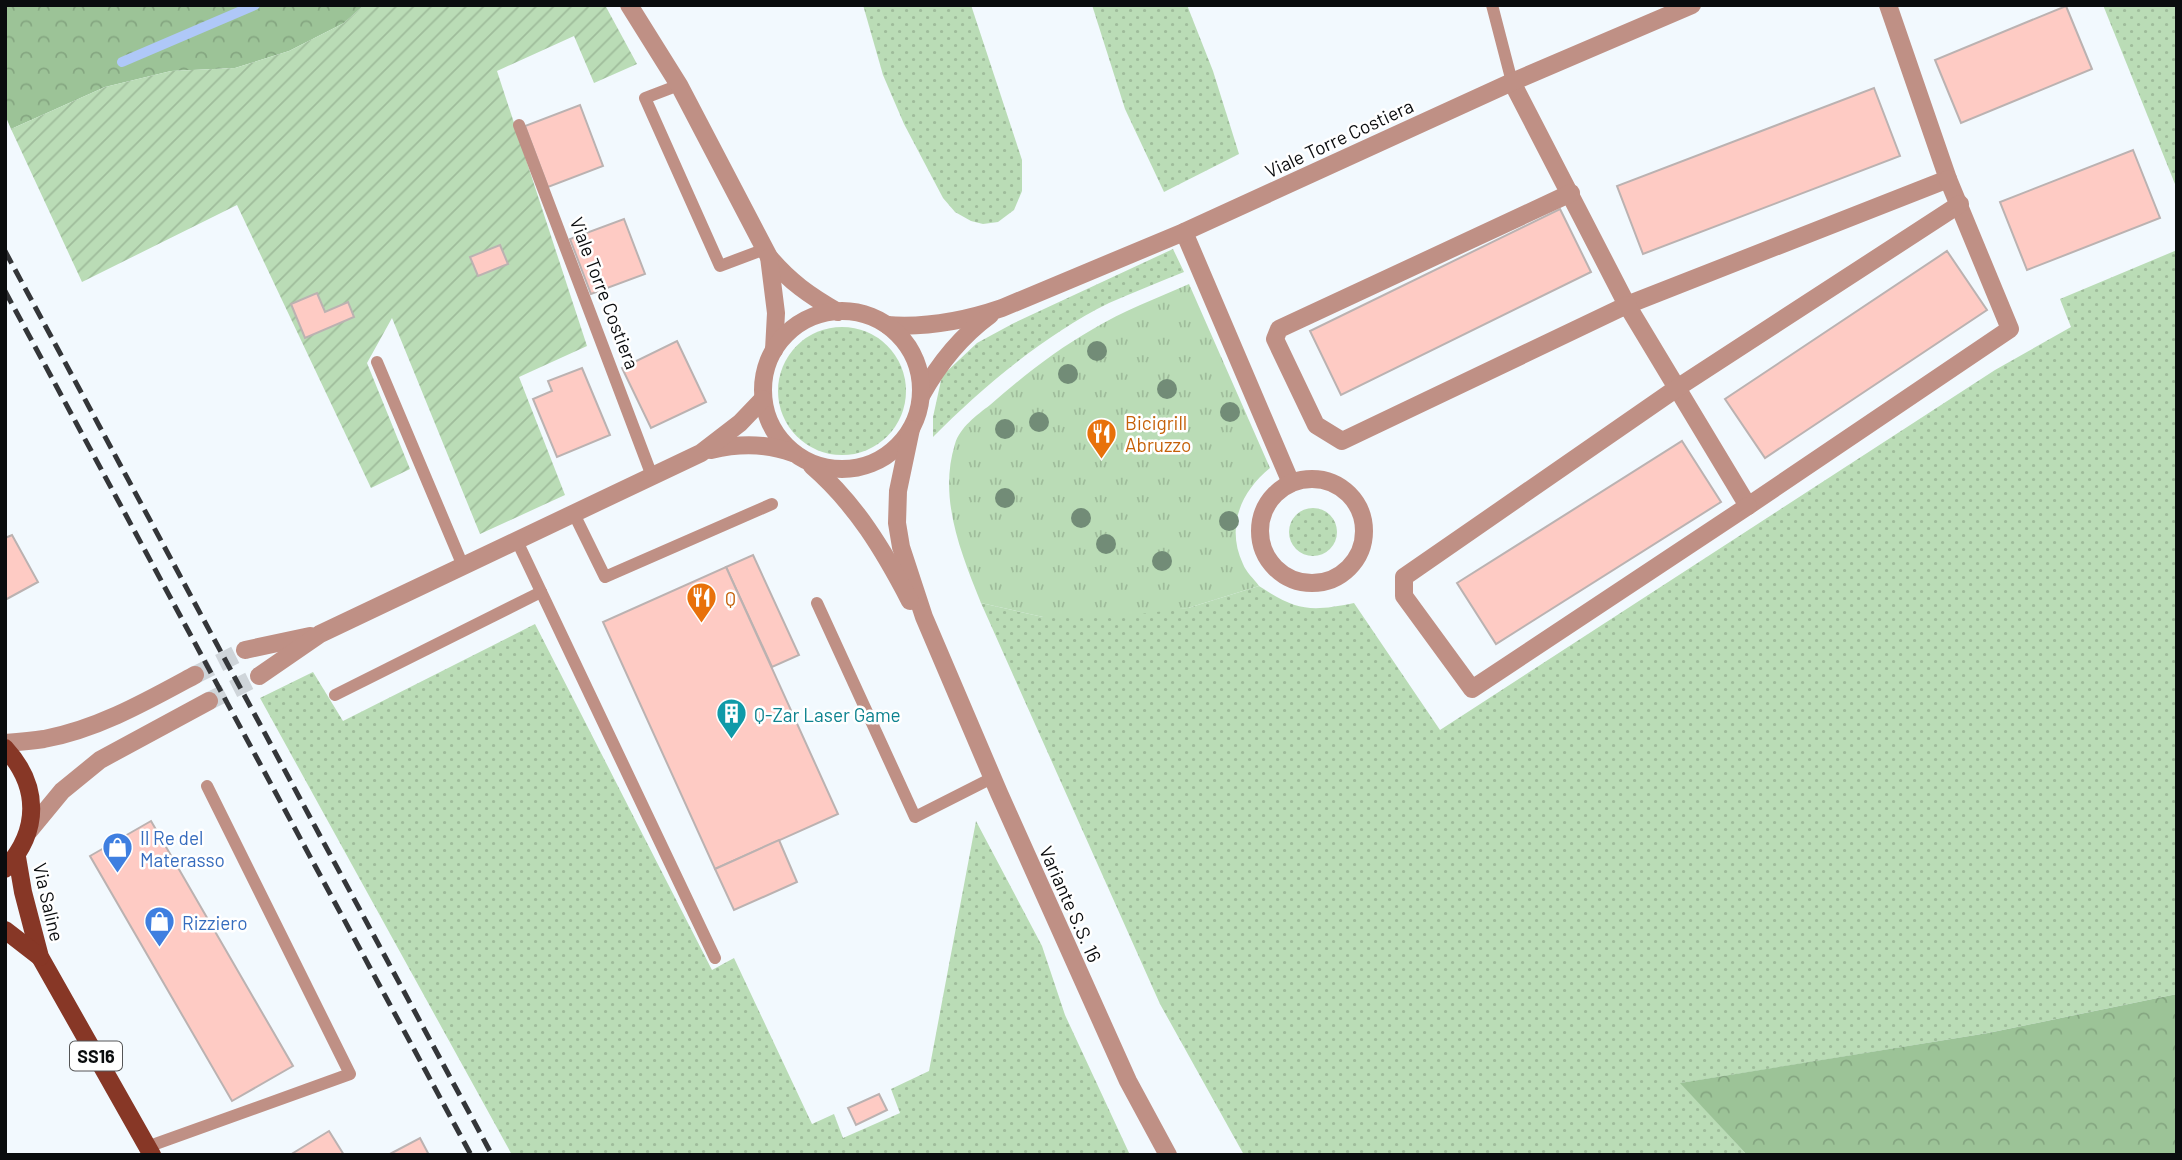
<svg xmlns="http://www.w3.org/2000/svg" width="2182" height="1160" viewBox="0 0 2182 1160" font-family="Barlow,sans-serif">
	<style>
		.grass { fill: url(#grass-dots) }
		.forest { fill: url(#forest-crowns) }
		.park { fill: url(#park-tufts) }
		.garden { fill: url(#garden-furrows) }
		.lines { fill: none; stroke-linecap: round; stroke-linejoin: round }
		.stream { stroke: #afc8f8; stroke-width: 10 }
		.building { fill: #fecbc4; stroke: #bbb2b1; stroke-width: 2 }
		.tertiary-tunnel { stroke: #cfd5da; stroke-width: 18; stroke-dasharray: 18 9; stroke-linecap: butt }
		.service { stroke: #bf9085; stroke-width: 12 }
		.minor { stroke: #bf9085; stroke-width: 18 }
		.tertiary { stroke: #bf9085; stroke-width: 18 }
		.primary { stroke: #873726; stroke-width: 18 }
		.rail { stroke: #343639; stroke-width: 5; stroke-dasharray: 14 7; stroke-linecap: butt }
		.tree { fill: #728c77 }
		.labels { text-anchor: middle; dominant-baseline: central; stroke-width: 5; stroke-linejoin: round; paint-order: stroke }
		.shield { fill: #fff; stroke: #545556; stroke-width: 2 }
		.shield-label { font-size: 18px; font-weight: bold; fill: #0a0c0e }
		.street-label { font-size: 19px; fill: #0a0c0e; stroke: #fff }
		.food-label { font-size: 19px; fill: #c56008; stroke: #fff; text-anchor: start }
		.culture-label { font-size: 19px; fill: #0d838f; stroke: #fff; text-anchor: start }
		.shop-label { font-size: 19px; fill: #366cbe; stroke: #fff; text-anchor: start }
	</style>
	<defs>
		<pattern id="grass-dots" width="8" height="8" patternUnits="userSpaceOnUse" patternTransform="scale(1.75)"><rect width="8" height="8" fill="#badcb6"/><path d="M2 2h.1M6 6h.1" fill="none" stroke="#9fbc9b" stroke-width="1.8" stroke-linecap="round"/></pattern>
		<pattern id="forest-crowns" width="20" height="18" patternUnits="userSpaceOnUse" patternTransform="scale(1.75)"><rect width="20" height="18" fill="#9cc397"/><path d="M2 6a3 3 0 1 1 6 0M12 15a3 3 0 1 1 6 0" fill="none" stroke="#85a681"/></pattern>
		<pattern id="park-tufts" width="24" height="20" patternUnits="userSpaceOnUse" patternTransform="scale(1.75)"><rect width="24" height="20" fill="#badcb6"/><path d="M3 7l-1-3M5 7V3M7 7l1-3M15 17l-1-3M17 17v-4M19 17l1-3" fill="none" stroke="#9fbc9b"/></pattern>
		<pattern id="garden-furrows" width="10" height="10" patternUnits="userSpaceOnUse" patternTransform="scale(1.75)"><rect width="10" height="10" fill="#badcb6"/><path d="M-1 1l2-2M0 10L10 0M9 11l2-2" fill="none" stroke="#9fbc9b"/></pattern>
	</defs>
	<rect width="100%" height="100%" fill="#f2f9fe"/>
	<g class="grass">
		<path d="M863,5H971L1022,160V191L1014,210L998,222L983,224L971,221L955,212L943,198L904,124L883,75Z"/>
		<path d="M1092,5H1187L1213,71L1239,154L1164,192L1125,109Z"/>
		<path d="M2103,5H2177V189Z"/>
		<path d="M1173,249L1184,272C1159,282 1134,292 1109,303C1046,334 982,387 933,437V417L942,376L977,343L1014,323Z"/>
		<path d="M2177,250V994L1988,1033L1681,1083L1747,1155H1244L1160,1004L981,603L1043,617L1188,608L1259,586C1297,611 1310,612 1354,603L1440,730L1995,370L2071,327L2060,299Z"/>
		<circle cx="842" cy="391" r="64"/>
		<circle cx="1313" cy="532" r="24"/>
		<path d="M535,624L712,970L734,958L812,1124L834,1114L843,1138L900,1113L891,1089L929,1071L976,821L1042,946L1065,1015L1130,1155H512L260,698L313,672L343,721Z"/>
	</g>
	<g class="forest">
		<path d="M5,5H364L344,23L289,51L235,68L171,71L105,87L11,129L5,115Z"/>
		<path d="M2177,994V1155H1747L1680,1083L1988,1033Z"/>
	</g>
	<path class="park" d="M1189,284L1270,468C1240,492 1226,528 1243,564C1246,572 1254,579 1259,586L1188,608L1116,617H1043L981,603C961,553 938,498 955,444C960,427 977,415 990,405C1022,377 1056,350 1093,329C1123,311 1157,298 1189,284Z"/>
	<path class="garden" d="M364,5H605L637,64L594,83L574,36L497,71L587,346L519,377L565,495L480,534L392,318L367,363L410,469L371,488L237,205L82,282L11,129L105,87L171,71L235,68L289,51L344,23Z"/>
	<g class="lines">
		<path class="stream" d="M122,62L255,5"/>
	</g>
	<g class="building">
		<path d="M2066,6L2092,69L1961,123L1935,60Z"/>
		<path d="M1874,88L1900,156L1643,254L1617,186Z"/>
		<path d="M580,105L603,166L548,187L525,126Z"/>
		<path d="M2133,150L2160,218L2027,270L2000,202Z"/>
		<path d="M1560,209L1591,272L1341,395L1310,331Z"/>
		<path d="M624,219L645,274L591,294L570,239Z"/>
		<path d="M500,245L508,264L478,276L470,257Z"/>
		<path d="M1947,251L1987,310L1765,458L1725,399Z"/>
		<path d="M317,293L325,312L348,302L354,317L305,338L291,304Z"/>
		<path d="M677,341L706,402L651,428L622,368Z"/>
		<path d="M582,368L610,435L557,457L533,399L552,391L548,381Z"/>
		<path d="M1682,441L1721,502L1496,644L1457,583Z"/>
		<path d="M12,535L38,582L5,600V538Z"/>
		<path d="M753,555L799,655L772,667L726,567Z"/>
		<path d="M726,567L838,814L715,869L603,622Z"/>
		<path d="M151,821L293,1066L232,1101L90,856Z"/>
		<path d="M779,840L797,882L734,910L715,869Z"/>
		<path d="M879,1094L887,1110L856,1125L848,1108Z"/>
		<path d="M329,1131L344,1155H290Z"/>
		<path d="M420,1138L429,1155H388Z"/>
	</g>
	<g class="lines">
		<g class="tertiary-tunnel">
			<path d="M195,675L245,650"/>
			<path d="M209,701L259,676"/>
		</g>
		<g class="service">
			<path d="M1492,5L1512,82"/>
			<path d="M679,85L645,98L720,266L765,249"/>
			<path d="M519,125L652,476"/>
			<path d="M377,362L463,566"/>
			<path d="M574,514L605,577L772,504"/>
			<path d="M517,541L715,958"/>
			<path d="M817,603L915,817L992,778"/>
			<path d="M335,695L541,592"/>
			<path d="M147,1147L350,1074L207,786"/>
		</g>
		<g class="minor">
			<path d="M629,5L679,85L769,257C790,282 809,295 838,312"/>
			<path d="M1512,82L1627,305L1948,179L1888,5"/>
			<path d="M1571,193L1279,329L1275,339L1316,425L1342,441L1627,305L1748,506L2010,329L1948,179"/>
			<path d="M1184,232L1291,483"/>
			<path d="M769,257L776,313L774,350"/>
			<path d="M887,325C927,328 964,321 1002,308L1184,232L1512,82L1692,5"/>
			<path d="M921,396C939,363 960,337 990,315"/>
			<circle cx="1312" cy="531" r="52"/>
			<path d="M1748,506L1472,689L1404,596V577L1677,388L1960,204"/>
		</g>
		<g class="tertiary">
			<circle cx="842" cy="390" r="79"/>
			<path d="M911,429L898,491L897,523L901,547L924,617L999,793L1128,1081L1168,1155"/>
			<path d="M711,450C740,443 766,443 793,453"/>
			<path d="M812,466C856,504 884,551 910,601"/>
			<path d="M245,650L310,636"/>
			<path d="M259,676L320,634L701,453L740,423L763,399"/>
			<path d="M5,743C18,742 31,741 44,739C98,729 147,701 195,675"/>
			<path d="M29,831L62,791L100,760L209,701"/>
		</g>
		<g class="primary">
			<path d="M5,748C40,786 40,831 5,869"/>
			<path d="M17,857L23,892L40,957L152,1155"/>
			<path d="M5,930L40,957"/>
		</g>
		<g class="rail">
			<path d="M5,251L492,1155"/>
			<path d="M5,291L471,1155"/>
		</g>
	</g>
	<g class="tree">
		<circle cx="1097" cy="351" r="10"/>
		<circle cx="1068" cy="374" r="10"/>
		<circle cx="1167" cy="389" r="10"/>
		<circle cx="1230" cy="412" r="10"/>
		<circle cx="1039" cy="422" r="10"/>
		<circle cx="1005" cy="429" r="10"/>
		<circle cx="1005" cy="498" r="10"/>
		<circle cx="1081" cy="518" r="10"/>
		<circle cx="1229" cy="521" r="10"/>
		<circle cx="1106" cy="544" r="10"/>
		<circle cx="1162" cy="561" r="10"/>
	</g>
	<defs>
		<symbol id="restaurant-pin" viewBox="-11 -11 22 30"><path d="M0 17L-7.5 6A9.5 9.5 0 1 1 7.5 6Z" fill="#e8710a" stroke="#fff"/><path d="M-5-6h1v4h1v-4h1v4h1v-4h1v5L-1.5 .5V6h-2V.5L-5-1ZM5-6V6H3V1.5H1.5Q1.5-4 5-6Z" fill="#fff"/></symbol>
		<symbol id="building-pin" viewBox="-11 -11 22 30"><path d="M0 17L-7.5 6A9.5 9.5 0 1 1 7.5 6Z" fill="#0f9aa8" stroke="#fff"/><path d="M-4-6H4V6H1V3H-1V6H-4ZM-2.5-4.3h1.7v1.8h-1.7ZM.8-4.3h1.7v1.8H.8ZM-2.5-1h1.7V.8h-1.7ZM.8-1h1.7V.8H.8Z" fill="#fff"/></symbol>
		<symbol id="shop-pin" viewBox="-11 -11 22 30"><path d="M0 17L-7.5 6A9.5 9.5 0 1 1 7.5 6Z" fill="#3f7fe0" stroke="#fff"/><path d="M-5-2.5h2.3a2.7 3.5 0 0 1 5.4 0H5L5.5 6h-11ZM-1.5-2.5h3a1.5 2.3 0 0 0-3 0Z" fill="#fff"/></symbol>
	</defs>
	<g fill-rule="evenodd">
		<use href="#restaurant-pin" x="1084" y="416" width="35" height="47"/>
		<use href="#restaurant-pin" x="684" y="580" width="35" height="47"/>
		<use href="#building-pin" x="714" y="696" width="35" height="47"/>
		<use href="#shop-pin" x="100" y="830" width="35" height="47"/>
		<use href="#shop-pin" x="142" y="904" width="35" height="47"/>
	</g>
	<g class="labels">
		<rect class="shield" x="70" y="1041.5" width="52" height="29" rx="5"/>
		<g class="shield-label">
			<text x="96" y="1056">SS16</text>
		</g>
		<g class="street-label">
			<text transform="translate(1339 138) rotate(-25)">Viale Torre Costiera</text>
			<text transform="translate(605 293) rotate(69)">Viale Torre Costiera</text>
			<text transform="translate(49 902) rotate(77)">Via Saline</text>
			<text transform="translate(1071 904) rotate(66)">Variante S.S. 16</text>
		</g>
		<g class="food-label">
			<text x="1125" y="422">Bicigrill<tspan x="1125" dy="22">Abruzzo</tspan></text>
			<text x="725" y="598">Q</text>
		</g>
		<g class="culture-label">
			<text x="754" y="714">Q-Zar Laser Game</text>
		</g>
		<g class="shop-label">
			<text x="140" y="837">Il Re del<tspan x="140" dy="22">Materasso</tspan></text>
			<text x="182" y="922">Rizziero</text>
		</g>
	</g>
	<rect width="2182" height="1160" fill="none" stroke="#0a0c0e" stroke-width="14"/>
</svg>
